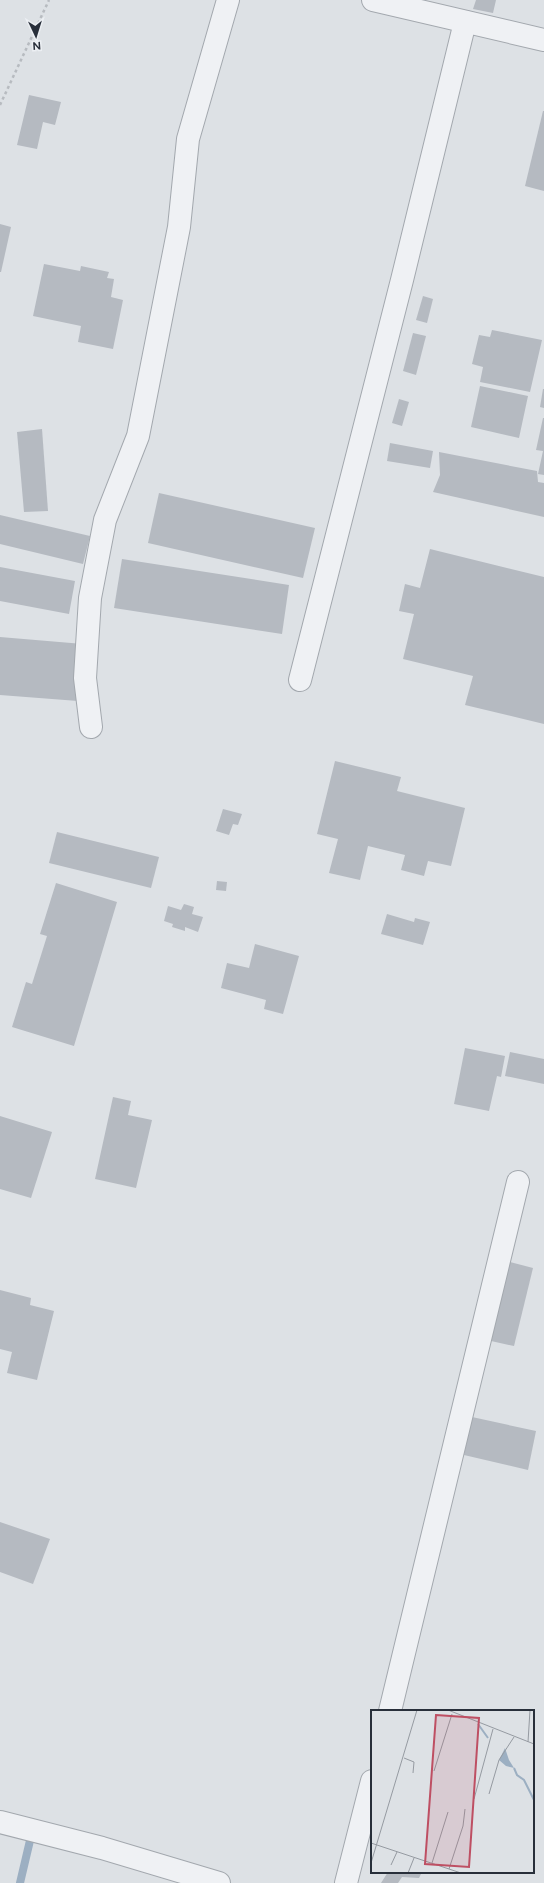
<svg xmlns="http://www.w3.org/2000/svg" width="544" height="1883" viewBox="0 0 544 1883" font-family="Figtree,sans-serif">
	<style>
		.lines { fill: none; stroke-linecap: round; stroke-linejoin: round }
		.stream { stroke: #9cafc2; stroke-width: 8 }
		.building { fill: #b5bac1 }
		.minor-casing { stroke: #a3a8ae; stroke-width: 24 }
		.path { stroke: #b7bbc0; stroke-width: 2.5; stroke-dasharray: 3 3; stroke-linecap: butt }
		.minor { stroke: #eff1f4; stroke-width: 22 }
		.inset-river { fill: none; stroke: #9cafc2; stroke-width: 2 }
		.inset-road { fill: none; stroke: #959aa1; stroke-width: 1 }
		.view { fill: #be4f63; fill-opacity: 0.15; stroke: #be4f63; stroke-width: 2 }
		.inset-edge { fill: none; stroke: #282f3a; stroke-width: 2 }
	</style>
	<rect width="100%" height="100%" fill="#dde1e5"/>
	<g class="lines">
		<path class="stream" d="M20,1883L32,1832"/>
	</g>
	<g class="building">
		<path d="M476,0H496L493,13L473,9Z"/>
		<path d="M29,95L61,102L55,125L43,122L37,149L17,145Z"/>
		<path d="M543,111H544V191L525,186Z"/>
		<path d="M0,224L11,227L1,272H0Z"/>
		<path d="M44,264L80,271L81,266L109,272L107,278L114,279L111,297L123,300L113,349L78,342L81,326L33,316Z"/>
		<path d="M423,296L433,299L427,323L416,320Z"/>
		<path d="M492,330L542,340L530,392L480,382L483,367L472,364L479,335L490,337Z"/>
		<path d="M413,333L426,336L416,375L403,371Z"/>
		<path d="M480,386L528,396L519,438L471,427Z"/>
		<path d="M543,389H544V408L540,407Z"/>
		<path d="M399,399L409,402L402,426L392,423Z"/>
		<path d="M543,418H544V475L538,474L543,451L536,450Z"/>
		<path d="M42,429L48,511L24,512L17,432Z"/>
		<path d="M390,443L433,451L430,468L387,461Z"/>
		<path d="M439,452L537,471L538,482L544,483V517L433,492L440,475Z"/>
		<path d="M159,493L315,528L303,578L148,543Z"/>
		<path d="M0,515L90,536L83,564L0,544Z"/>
		<path d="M430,549L544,577V724L465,705L473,676L403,659L414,614L399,611L405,584L420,588Z"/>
		<path d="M122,559L289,585L282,634L114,608Z"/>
		<path d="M0,567L75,581L69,614L0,601Z"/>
		<path d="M0,637L83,644L78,701L0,695Z"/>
		<path d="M335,761L401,777L397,791L465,808L451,866L428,861L424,876L401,870L405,855L368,846L360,880L329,873L338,839L317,834Z"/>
		<path d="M223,809L242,814L238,825L233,824L229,835L216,831Z"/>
		<path d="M57,832L159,857L151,888L49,863Z"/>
		<path d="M217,881L227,882L226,891L216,890Z"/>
		<path d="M56,883L117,902L74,1046L12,1027L26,982L32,984L47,936L40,934Z"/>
		<path d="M184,904L194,907L192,914L203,917L198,932L185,927V931L172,927L173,924L164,921L168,906L181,910Z"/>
		<path d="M387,914L414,922L415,918L430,922L423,945L381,934Z"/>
		<path d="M255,944L299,956L283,1014L264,1009L266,1000L221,988L227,963L249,968Z"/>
		<path d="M465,1048L505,1056L501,1077L497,1076L489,1111L454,1104Z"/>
		<path d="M510,1052L544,1059V1084L505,1076Z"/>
		<path d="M113,1097L131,1101L128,1115L152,1120L136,1188L95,1179Z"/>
		<path d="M0,1116L52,1132L31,1198L0,1189Z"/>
		<path d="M510,1262L533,1268L514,1346L491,1341Z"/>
		<path d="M0,1290L31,1298L30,1305L54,1311L37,1380L7,1373L12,1352L0,1349Z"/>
		<path d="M472,1417L536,1431L528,1470L464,1455Z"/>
		<path d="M0,1522L50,1539L33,1584L0,1572Z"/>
		<path d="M388,1872H422L419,1878L402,1877L398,1883H381Z"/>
	</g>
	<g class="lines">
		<defs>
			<g id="minor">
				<path d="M373,0L544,40"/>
				<path d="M300,680L402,280L465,22"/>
				<path d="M91,727L85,678L90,598L105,520L138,436L179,227L188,139L228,0"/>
				<path d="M390,1711L518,1182"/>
				<path d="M0,1822L102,1848L219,1883"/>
				<path d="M346,1883L372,1781"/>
			</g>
		</defs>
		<use href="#minor" class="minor-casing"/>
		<path class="path" d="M0,105L49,0"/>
		<use href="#minor" class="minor"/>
	</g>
	<g transform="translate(371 1710)">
		<rect width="163" height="163" fill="#dde1e5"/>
		<path d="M134,38L138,50L143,58L135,56L128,50Z" fill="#9cafc2"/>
		<path class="inset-river" d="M107,14L117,28M143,58L146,65L153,70L163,90"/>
		<path class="inset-road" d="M77,0L163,34M157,32L159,0M33,48L43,52L42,63M63,61L81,4M118,84L128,50L143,27M103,89L122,19M0,133L90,163M0,153L46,0M61,153L77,102M20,155L26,142M78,159L92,116L94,99M37,163L43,148"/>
		<path class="view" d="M65,5L108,8L98,157L54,154Z"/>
		<rect width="163" height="163" class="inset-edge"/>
	</g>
	<g transform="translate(36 36) rotate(176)" stroke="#eceff3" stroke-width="3" paint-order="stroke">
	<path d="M0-3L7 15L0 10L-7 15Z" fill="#282f3a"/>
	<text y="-6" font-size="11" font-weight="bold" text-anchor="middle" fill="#282f3a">N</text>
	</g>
</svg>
